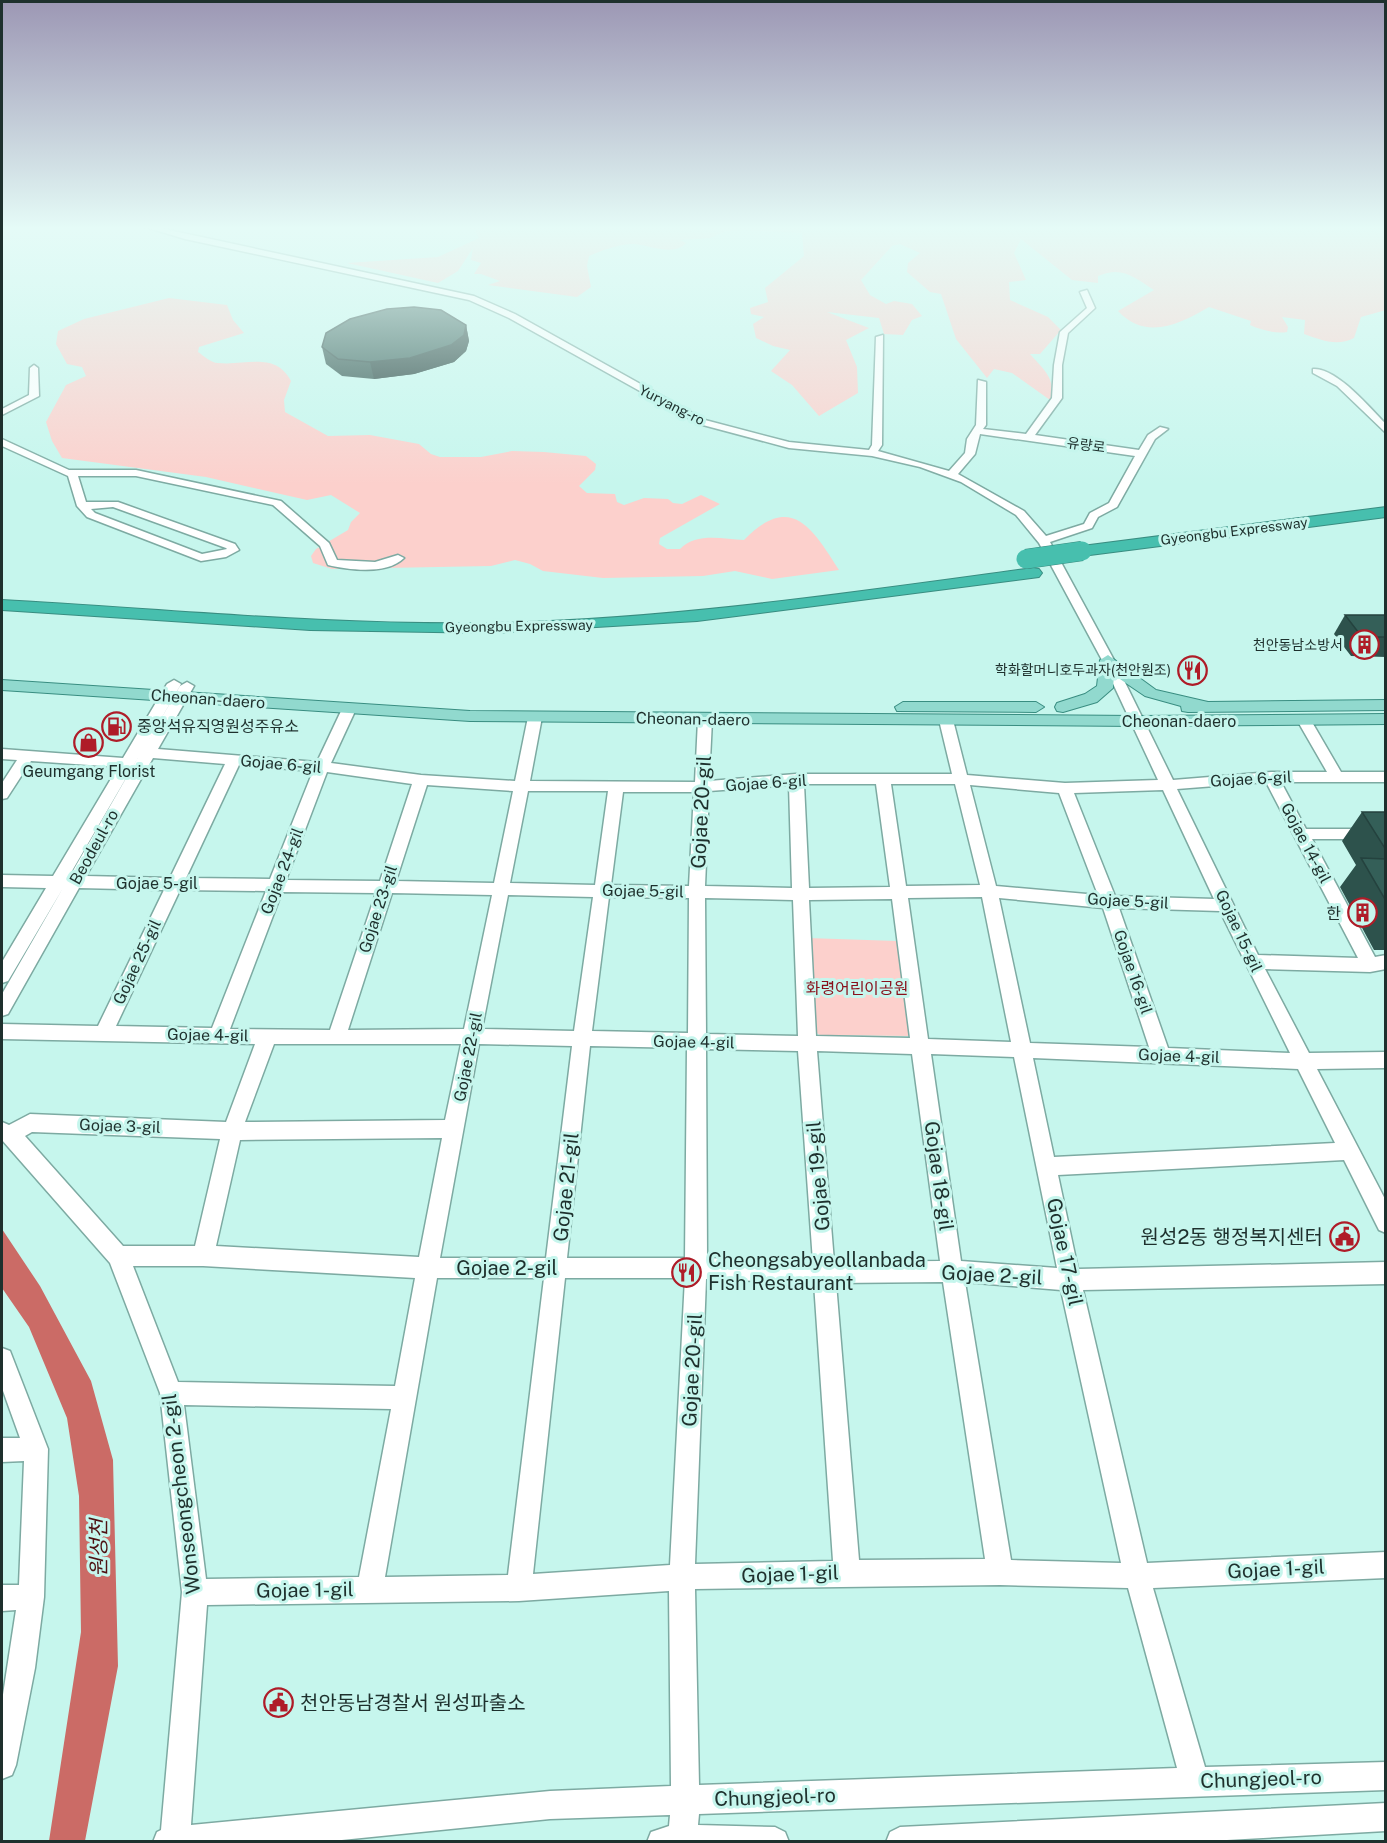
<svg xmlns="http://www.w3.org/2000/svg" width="1387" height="1843" viewBox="0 0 1387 1843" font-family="'Public Sans','Noto Sans KR',sans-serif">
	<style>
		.green { fill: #fcd0cc }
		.water { fill: #cb6b66 }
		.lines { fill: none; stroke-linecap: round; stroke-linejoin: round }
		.minor-casing { stroke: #7daaa2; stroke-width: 3 }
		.major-casing { stroke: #398d81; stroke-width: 2 }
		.highway-casing { stroke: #398d81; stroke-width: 2 }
		.minor { fill: #fff; fill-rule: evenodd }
		.major { fill: #91d9ce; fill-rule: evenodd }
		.highway { fill: #47bfae; fill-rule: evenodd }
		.highway-bridge-casing { stroke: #398d81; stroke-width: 20; stroke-linecap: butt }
		.highway-bridge { stroke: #47bfae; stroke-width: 19 }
		.wall { fill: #2d524c }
		.shaded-wall { fill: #24423e }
		.building { fill: #345f58; stroke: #24423e; stroke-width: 1.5 }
		.labels { text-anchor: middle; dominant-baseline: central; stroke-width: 6; stroke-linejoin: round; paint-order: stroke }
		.far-street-label { font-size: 14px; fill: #1e302d; stroke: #c6f6ed }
		.far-poi-label { font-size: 14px; fill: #1e302d; stroke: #c6f6ed; text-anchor: end }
		.street-label { font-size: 16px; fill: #1e302d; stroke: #c6f6ed }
		.poi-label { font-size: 16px; fill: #1e302d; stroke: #c6f6ed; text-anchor: start }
		.park-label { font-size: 16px; fill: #89101b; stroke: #c6f6ed }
		.near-street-label { font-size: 20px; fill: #1e302d; stroke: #c6f6ed }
		.near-poi-label { font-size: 20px; fill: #1e302d; stroke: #c6f6ed; text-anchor: start }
		.near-water-label { font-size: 21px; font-style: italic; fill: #4e1112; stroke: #c6f6ed }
	</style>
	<rect width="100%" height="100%" fill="#c6f6ed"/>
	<g class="green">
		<path d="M463,227H1385L1386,310L1361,317L1354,338C1337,347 1321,340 1304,334L1305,320L1282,317L1288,327L1287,332C1276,334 1261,330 1250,325L1251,321L1209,307C1180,324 1146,341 1118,311L1154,290C1133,277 1123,266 1098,276V283L1072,280L1021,239L1014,253L1026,280L1009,282L1010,300L1048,317L1061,330L1040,354H1030C1043,369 1057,379 1050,400L1012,373L994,369L987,378L956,339L941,294L930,292L907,272L908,263L920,253L900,244L892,246L861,280L870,295L886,304L894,301L912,304L922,316L912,320L903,335L884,334L879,318L827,312L869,328L846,340L857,367L858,393L819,416L792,385L771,371L790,350L773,346L756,338L753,324L764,317L751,314L750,308L768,302L765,288L804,256L802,233L744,230L726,231L710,238L680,240L686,243C672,258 647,243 631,244C616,245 603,250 589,256L587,266L591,287L577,297L488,285L500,281L481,274H474L481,263L471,260L473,248L458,271L438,283L347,263L438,257L479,238L475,230Z"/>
		<path d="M169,298L227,305L233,320L244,333L199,347L198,352C204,356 211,363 218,363C246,366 275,351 291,381L284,400L285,412L328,436L370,435L419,444L431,454L440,457H481L512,451L544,452L586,456L596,464L595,470L579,486L587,493L615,494L617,502L624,505L644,498L668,499L673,503L682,504L701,495L720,504L660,538L659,544L667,549H680C696,532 723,539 744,540C792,491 813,530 839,570L772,579L735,571L703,576L603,578L543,571L530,564L515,560L491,566L332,569L313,563L311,556L316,549L348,530L351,522L360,513L331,495L307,500L206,477L62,458L52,441L46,422L66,385L86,376L82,367L67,364L56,344L58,331L84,319Z"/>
		<path d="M807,938L897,941L911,1031L909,1036L820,1035L812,1030Z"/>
	</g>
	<path class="water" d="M2,1229L40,1286L91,1381L113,1460L118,1666L85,1841H49L81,1632L79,1496L67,1418L29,1327L2,1288Z"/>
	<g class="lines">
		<defs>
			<g id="minor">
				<path d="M145,227H155L474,296L515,314L705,420L789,442L869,450L872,445L876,337L883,335L882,445L878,451L949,471L965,453L967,439L976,425L978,380L986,382V425L983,429L1026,434L1052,398L1054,365L1060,332L1087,308L1080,292L1087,290L1095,308L1068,333L1062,365V398L1035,435L1139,450L1148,435L1160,427L1168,429L1155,439L1117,507L1098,517L1092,528L1050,542L1114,660L1173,780L1271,772H1327L1297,720L1304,716L1309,717L1341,772H1386V782H1281L1306,829H1386V839H1312L1375,957L1386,955V969L1370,972L1265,969L1309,1053L1386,1052V1068L1317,1069L1386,1201V1233L1379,1230L1344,1160L1058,1175L1078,1269L1386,1262V1284L1083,1290L1147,1563L1386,1552V1578L1153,1588L1205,1767L1386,1762V1790L699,1814L698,1825L775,1827L785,1832L789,1842H647L651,1832L669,1826L670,1815L550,1819L322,1842H153L157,1832L161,1830L182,1592L160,1393L110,1263L2,1140V1122L9,1125L30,1114L226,1122L255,1044L2,1039V1024L98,1026L164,890L79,888L8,1014L2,1016V994L63,888L8,981L2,983V962L46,888L2,887V875L53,876L118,767L31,761L7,798L2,799V783L17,760L2,759V749L123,758L167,684L174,680L181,684L143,750L180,686L187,682L194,686L158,749L317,762L342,709L349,705L356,709L331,763L421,775L515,781L528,717L535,713L542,717L530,781L695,782L698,720L705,716L712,720L709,781L796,774H952L939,720L946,716L953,720L967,775L1065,783L1158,780L1102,660L1039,543L1016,515L961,482L920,467L872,456L789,448L699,424L509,318L469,300L185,239ZM980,434L1135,456L1109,503L1090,513L1084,524L1046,536L1024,511L958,474L975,454ZM140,754L70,876H69ZM153,758L225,764L170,878L86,876ZM239,765L313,771L270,879L186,878ZM327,772L412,784L380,881L286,880ZM1266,782L1358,958L1258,955L1177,789ZM804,784H876L890,887L809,888ZM891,784H955L980,885L906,886ZM427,785L513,791L494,883L396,881ZM789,785L792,888L705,886L709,791ZM970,785L1059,793L1098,895L996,886ZM1163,790L1214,899L1115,896L1074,793ZM528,791H608L595,885L510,883ZM623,792H694L689,886L611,885ZM180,890L266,891L212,1028L116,1026ZM282,892L376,893L330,1030L230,1029ZM392,893L492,895L464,1029L348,1030ZM508,895L593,897L574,1031L482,1029ZM609,897L689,898L688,1033L592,1031ZM982,897L1011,1042L928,1039L908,898ZM705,898L793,900L798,1036L706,1034ZM999,898L1103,908L1149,1047L1030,1043ZM892,899L910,1038L816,1036L809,900ZM1119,908L1220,911L1290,1053L1168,1048ZM274,1044H461L445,1120L245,1122ZM479,1044L572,1046L546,1258H440ZM590,1046L687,1048L685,1258H567ZM706,1049L798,1051L813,1262L707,1258ZM817,1051L912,1054L940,1261L834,1262ZM931,1054L1014,1057L1057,1268L961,1261ZM1033,1058L1298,1069L1335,1143L1054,1157ZM32,1132L220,1139L195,1246H123L25,1136ZM442,1138L419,1257L216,1246L240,1140ZM133,1266H203L415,1278L395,1386L178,1382ZM437,1278H544L508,1575L385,1577ZM565,1278H685L670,1565L533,1574ZM706,1279L814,1283L833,1561L695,1564ZM943,1282L985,1559L859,1560L836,1283ZM965,1282L1061,1290L1121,1563L1011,1560ZM184,1405L391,1409L359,1577L206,1579ZM1000,1585L1128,1588L1177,1768L699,1785L695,1589ZM669,1591L671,1786L550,1791L191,1825L207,1605L519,1601Z"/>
				<path d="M34,365L38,368L39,396L2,415V409L29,395L30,368Z"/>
				<path d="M1313,369C1336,367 1370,408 1386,424V433L1337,386L1313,373Z"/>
				<path d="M2,439L69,470H136L281,501L329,543L337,560L375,562L398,555L404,558C387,575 349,570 328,565L320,546L273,505L136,476H78L86,502H118L235,544L239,550L226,557L201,561L87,517L77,506L68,476L2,446ZM113,507L226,548L227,549L202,554L95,513L91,509Z"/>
				<path d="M2,1348L10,1351L48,1449L44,1597L35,1668L16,1765L12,1775L2,1779V1701L16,1610L2,1611V1585H19L24,1461L2,1462V1438H20L2,1388Z"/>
				<path d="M1386,1803V1831L1191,1842H886L890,1832L900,1827Z"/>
			</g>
			<g id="major">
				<path d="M1108,655L1156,690L1208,702L1386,700V710L1188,712L1182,711L1181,706L1145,696L1114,675L1113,688L1097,702L1063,712L1057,711L1055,707L1057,703L1085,694L1097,686L1100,660Z"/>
				<path d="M2,680L470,711L1137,716L1386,714V724L1137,726L470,721L2,690Z"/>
				<path d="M903,702H1036L1044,707L1036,712L897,711L895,707Z"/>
			</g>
			<g id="highway">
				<path d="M1386,507V517L1082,556L1074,551L1082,546Z"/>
				<path d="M1033,568L1039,569L1042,573L1039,577L697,621L495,633L310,630L2,610V600C166,609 331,626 495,623C676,619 855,592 1033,568Z"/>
			</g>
		</defs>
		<use href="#minor" class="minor-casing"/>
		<use href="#major" class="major-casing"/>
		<use href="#highway" class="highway-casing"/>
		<use href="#minor" class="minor"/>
		<use href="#major" class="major"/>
		<use href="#highway" class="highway"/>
		<defs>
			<path id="highway-bridge" d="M1026,559L1082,551"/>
		</defs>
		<use href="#highway-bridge" class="highway-bridge-casing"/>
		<use href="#highway-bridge" class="highway-bridge"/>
	</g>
	<g class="wall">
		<path d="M466,325L469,341L466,351L454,362L414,374L374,379L342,376L326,364L322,347Z"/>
		<path d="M1345,615H1386V657L1351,656L1334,634Z"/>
		<path d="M1362,812H1386V950H1374L1340,887L1356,865L1342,841Z"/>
	</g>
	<path class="shaded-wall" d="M466,325L469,341L466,351L454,362L414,374L374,379L370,362Z"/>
	<g class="building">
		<path d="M414,307L441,310L466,325L464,335L451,345L410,358L370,362L338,359L322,347L326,333L350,319L387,309Z"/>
		<path d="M1345,615H1386V637H1362Z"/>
		<path d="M1362,812H1386V850Z"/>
		<path d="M1361,858L1386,859V901Z"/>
	</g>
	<linearGradient id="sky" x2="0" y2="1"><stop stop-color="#9c97b4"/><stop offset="0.47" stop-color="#e5fbf7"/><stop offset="1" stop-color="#e5fbf7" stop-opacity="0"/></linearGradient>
	<rect width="1387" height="485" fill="url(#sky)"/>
	<defs>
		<symbol id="building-ring" viewBox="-11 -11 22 22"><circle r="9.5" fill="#c6f6ed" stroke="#af1c28" stroke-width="1.5"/><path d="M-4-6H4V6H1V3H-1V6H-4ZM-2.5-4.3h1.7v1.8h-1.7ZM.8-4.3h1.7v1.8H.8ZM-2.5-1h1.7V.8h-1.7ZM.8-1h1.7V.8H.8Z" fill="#af1c28"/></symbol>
		<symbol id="restaurant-ring" viewBox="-11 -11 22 22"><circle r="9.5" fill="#c6f6ed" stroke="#af1c28" stroke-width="1.5"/><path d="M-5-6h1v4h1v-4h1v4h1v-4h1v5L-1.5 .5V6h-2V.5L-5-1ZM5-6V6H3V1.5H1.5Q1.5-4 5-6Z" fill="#af1c28"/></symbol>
		<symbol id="fuel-ring" viewBox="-11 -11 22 22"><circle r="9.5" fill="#c6f6ed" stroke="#af1c28" stroke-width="1.5"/><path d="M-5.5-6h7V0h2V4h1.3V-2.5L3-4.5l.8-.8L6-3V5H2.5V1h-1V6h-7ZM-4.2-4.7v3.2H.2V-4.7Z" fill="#af1c28"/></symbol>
		<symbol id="shop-ring" viewBox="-11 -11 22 22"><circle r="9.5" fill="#c6f6ed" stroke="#af1c28" stroke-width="1.5"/><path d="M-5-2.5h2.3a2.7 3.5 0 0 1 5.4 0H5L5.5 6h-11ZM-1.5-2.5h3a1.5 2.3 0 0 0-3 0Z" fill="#af1c28"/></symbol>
		<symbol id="civic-ring" viewBox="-11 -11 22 22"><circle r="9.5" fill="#c6f6ed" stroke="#af1c28" stroke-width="1.5"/><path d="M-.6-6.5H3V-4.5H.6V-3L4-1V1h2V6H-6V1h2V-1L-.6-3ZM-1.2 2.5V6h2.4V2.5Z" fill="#af1c28"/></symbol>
	</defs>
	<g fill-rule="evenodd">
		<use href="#building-ring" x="1348" y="628" width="33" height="33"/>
		<use href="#restaurant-ring" x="1176" y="654" width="33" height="33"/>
		<use href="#fuel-ring" x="100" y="710" width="33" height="33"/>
		<use href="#shop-ring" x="72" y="726" width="33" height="33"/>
		<use href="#building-ring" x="1346" y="896" width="33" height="33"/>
		<use href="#civic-ring" x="1328" y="1220" width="33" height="33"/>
		<use href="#restaurant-ring" x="670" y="1256" width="33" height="33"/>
		<use href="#civic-ring" x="262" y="1686" width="33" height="33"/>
	</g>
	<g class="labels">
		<g class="far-street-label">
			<text transform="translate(672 405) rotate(27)">Yuryang-ro</text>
			<text transform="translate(1086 445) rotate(8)">유량로</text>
			<text transform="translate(1234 531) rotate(-7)">Gyeongbu Expressway</text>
			<text transform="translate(519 626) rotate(-1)">Gyeongbu Expressway</text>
		</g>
		<g class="far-poi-label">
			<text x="1343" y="645">천안동남소방서</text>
			<text x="1171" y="670">학화할머니호두과자(천안원조)</text>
		</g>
		<g class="street-label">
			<text transform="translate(208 699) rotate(4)">Cheonan-daero</text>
			<text transform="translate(693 719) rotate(1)">Cheonan-daero</text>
			<text x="1179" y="721">Cheonan-daero</text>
			<text transform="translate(281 764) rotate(5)">Gojae 6-gil</text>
			<text transform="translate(1251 779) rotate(-3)">Gojae 6-gil</text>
			<text transform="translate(766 783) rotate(-4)">Gojae 6-gil</text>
			<text transform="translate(1306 843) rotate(62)">Gojae 14-gil</text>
			<text transform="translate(94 847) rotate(-61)">Beodeul-ro</text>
			<text transform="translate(282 871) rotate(-69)">Gojae 24-gil</text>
			<text x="157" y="883">Gojae 5-gil</text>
			<text transform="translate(643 891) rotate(1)">Gojae 5-gil</text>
			<text transform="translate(1128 901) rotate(3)">Gojae 5-gil</text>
			<text transform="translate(378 909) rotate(-72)">Gojae 23-gil</text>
			<text transform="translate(1239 931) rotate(65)">Gojae 15-gil</text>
			<text transform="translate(137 962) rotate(-65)">Gojae 25-gil</text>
			<text transform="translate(1133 972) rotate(71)">Gojae 16-gil</text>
			<text transform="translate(208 1035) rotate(1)">Gojae 4-gil</text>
			<text transform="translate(694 1042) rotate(1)">Gojae 4-gil</text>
			<text transform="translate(1179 1056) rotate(2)">Gojae 4-gil</text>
			<text transform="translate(468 1057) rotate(-79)">Gojae 22-gil</text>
			<text transform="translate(120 1126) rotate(2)">Gojae 3-gil</text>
		</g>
		<g class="poi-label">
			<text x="137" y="726">중앙석유직영원성주유소</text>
			<text x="89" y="771" text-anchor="middle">Geumgang Florist</text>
			<text x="1341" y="913" text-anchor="end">한</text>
		</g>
		<g class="park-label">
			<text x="857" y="988">화령어린이공원</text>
		</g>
		<g class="near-street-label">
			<text transform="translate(701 812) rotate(-87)">Gojae 20-gil</text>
			<text transform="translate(818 1176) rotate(-95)">Gojae 19-gil</text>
			<text transform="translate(939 1176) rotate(82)">Gojae 18-gil</text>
			<text transform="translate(566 1187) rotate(-84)">Gojae 21-gil</text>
			<text transform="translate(1065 1252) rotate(78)">Gojae 17-gil</text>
			<text x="507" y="1268">Gojae 2-gil</text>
			<text transform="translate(992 1275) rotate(3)">Gojae 2-gil</text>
			<text transform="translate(692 1370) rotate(-87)">Gojae 20-gil</text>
			<text transform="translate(181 1494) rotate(-97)">Wonseongcheon 2-gil</text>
			<text transform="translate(1276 1569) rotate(-3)">Gojae 1-gil</text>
			<text transform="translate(790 1574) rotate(-2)">Gojae 1-gil</text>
			<text transform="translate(305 1590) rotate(-1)">Gojae 1-gil</text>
			<text transform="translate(1261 1779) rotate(-2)">Chungjeol-ro</text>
			<text transform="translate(775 1797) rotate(-2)">Chungjeol-ro</text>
		</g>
		<g class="near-poi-label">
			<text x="1323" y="1237" text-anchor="end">원성2동 행정복지센터</text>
			<text x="708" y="1260">Cheongsabyeollanbada<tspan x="708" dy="23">Fish Restaurant</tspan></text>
			<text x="300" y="1703">천안동남경찰서 원성파출소</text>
		</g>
		<g class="near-water-label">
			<text transform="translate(98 1548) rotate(-90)">원성천</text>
		</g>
	</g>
	<rect width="1387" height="1843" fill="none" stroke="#1e302d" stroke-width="6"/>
</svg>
